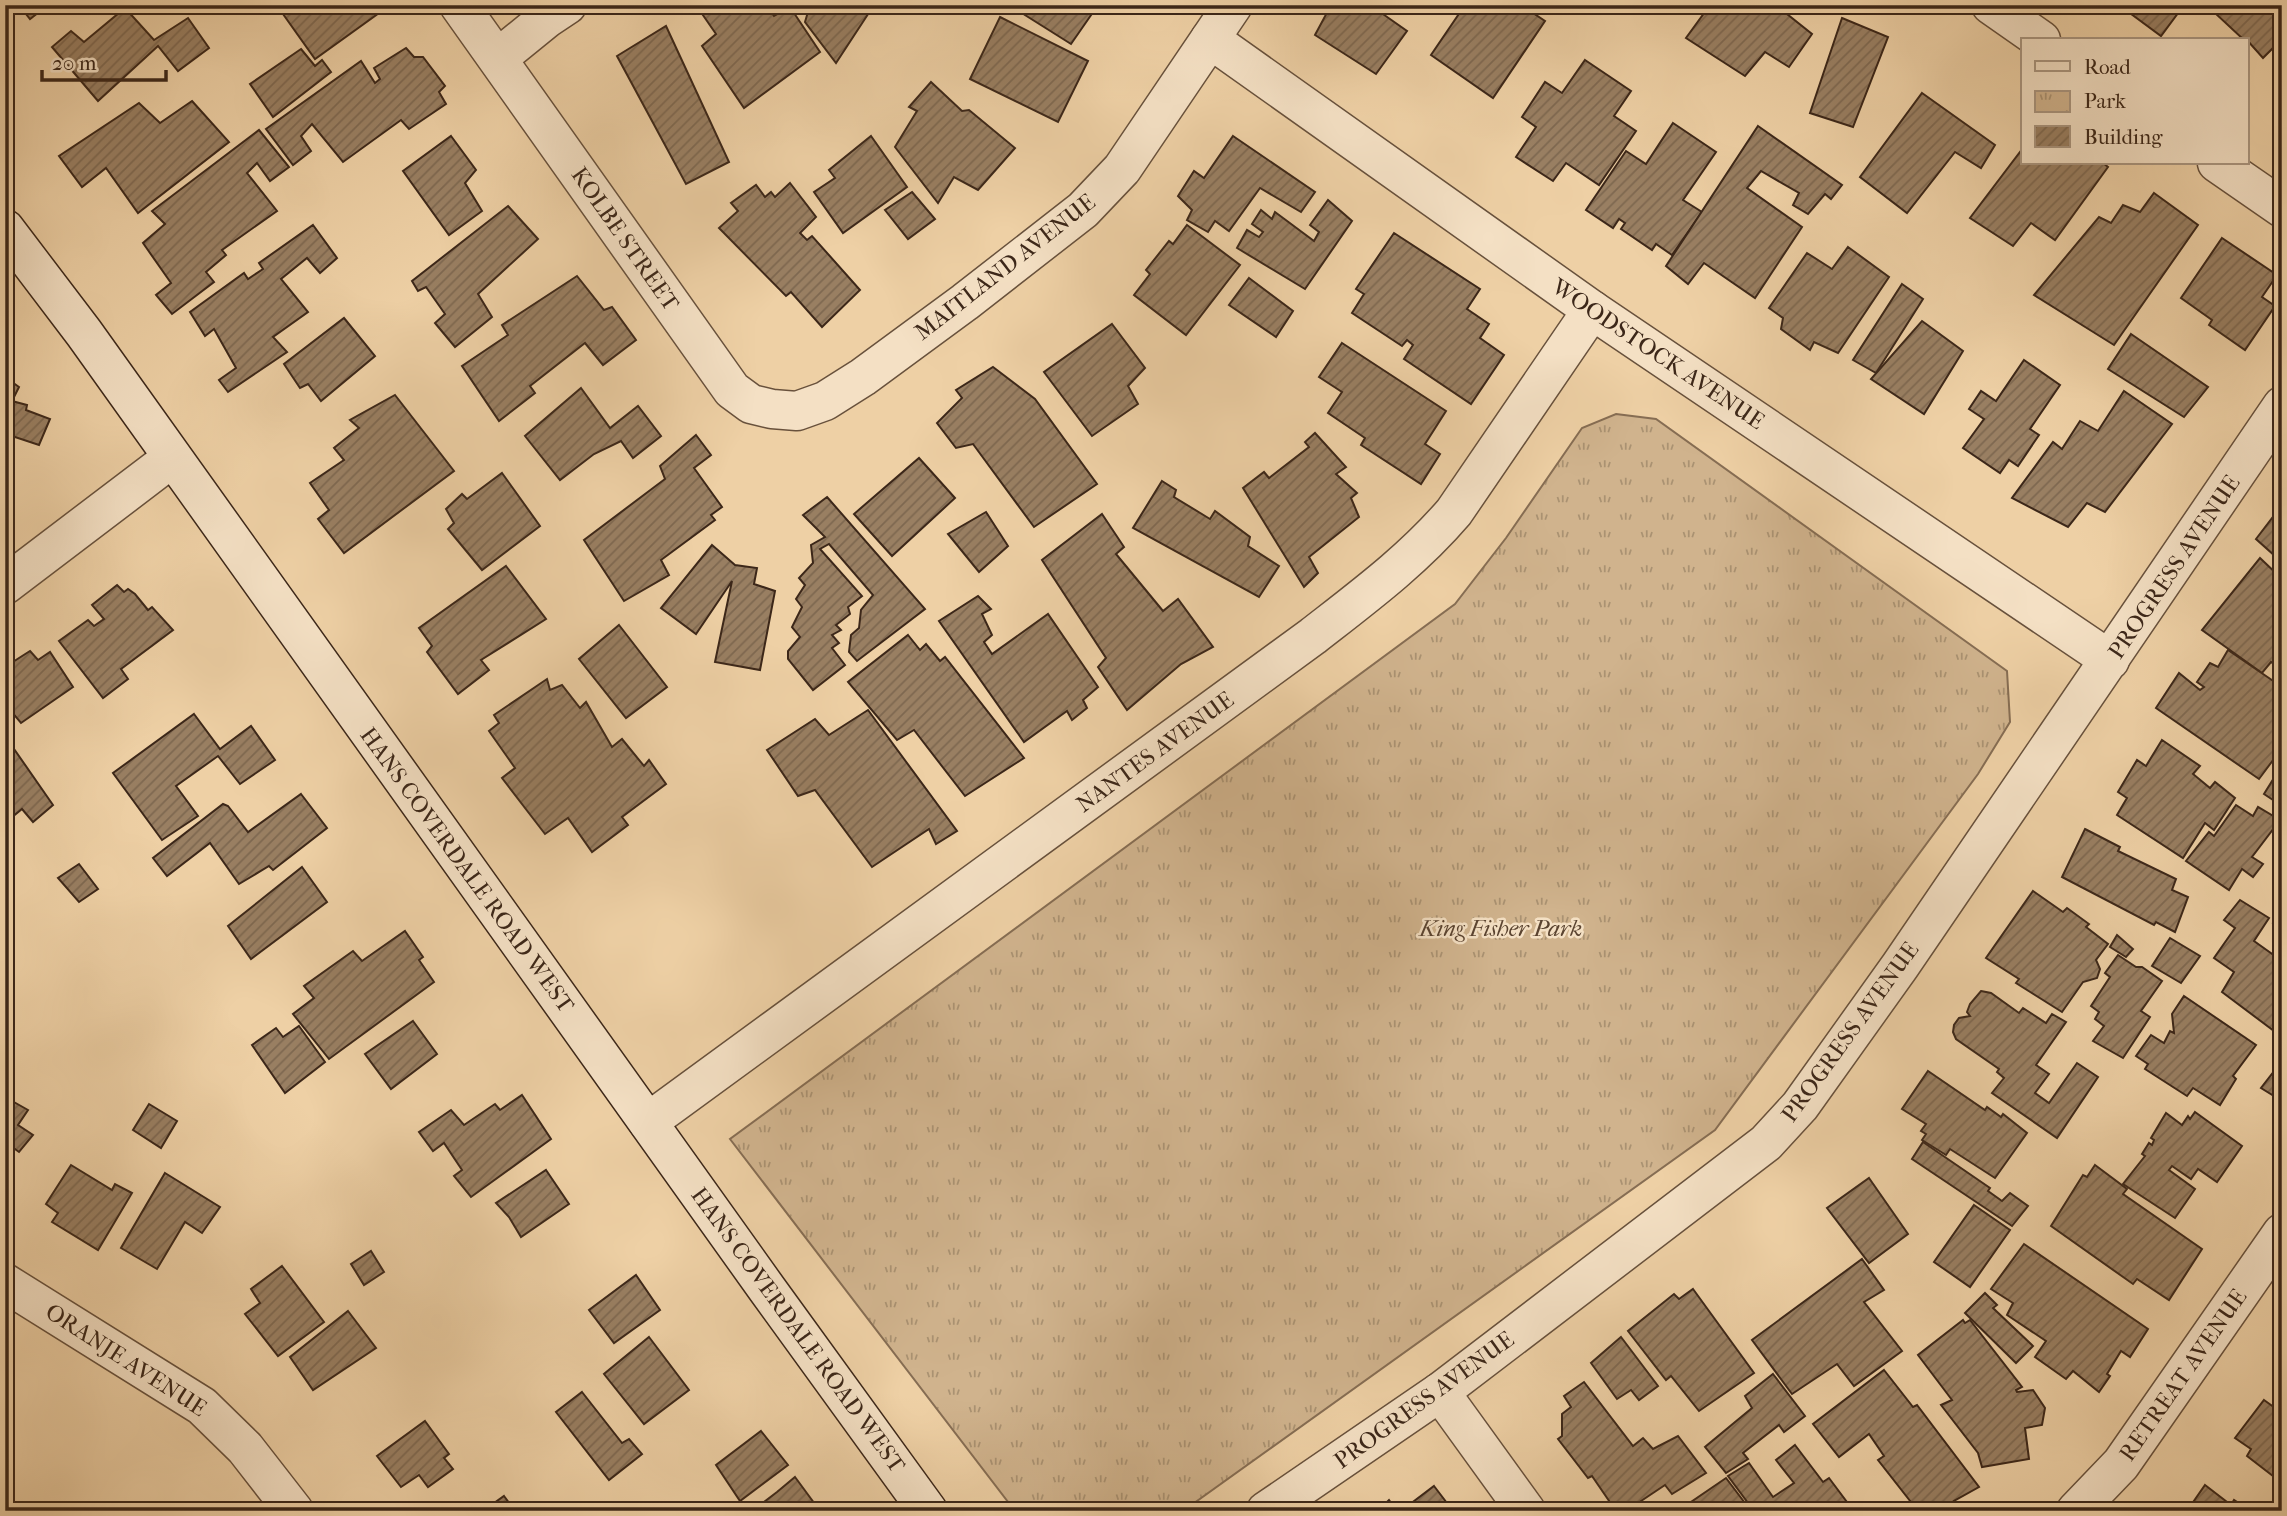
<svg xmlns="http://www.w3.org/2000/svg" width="2287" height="1516" viewBox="0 0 2287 1516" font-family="'IM FELL French Canon',serif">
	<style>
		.park { fill: url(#park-tufts); stroke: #866d53; stroke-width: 2 }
		.building { fill: url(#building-hatch); stroke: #3c2719; stroke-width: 2 }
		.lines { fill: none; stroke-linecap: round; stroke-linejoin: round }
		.street-casing { stroke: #68513c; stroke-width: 41 }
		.secondary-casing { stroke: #3c2719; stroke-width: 41 }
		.street { stroke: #f4e0c4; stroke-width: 38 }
		.secondary { stroke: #f4e0c4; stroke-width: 38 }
		.labels { text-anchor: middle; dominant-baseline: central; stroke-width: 5; stroke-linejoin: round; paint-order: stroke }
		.street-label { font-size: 23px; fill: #3c2719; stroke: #f4e0c4 }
		.park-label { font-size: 23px; font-style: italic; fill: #5a4330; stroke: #f4e0c4 }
	</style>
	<defs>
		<pattern id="park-tufts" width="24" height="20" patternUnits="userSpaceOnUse" patternTransform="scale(1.75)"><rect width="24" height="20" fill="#d0b38d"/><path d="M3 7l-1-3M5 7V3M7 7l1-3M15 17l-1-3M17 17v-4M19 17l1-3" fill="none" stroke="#aa9272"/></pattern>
		<pattern id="building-hatch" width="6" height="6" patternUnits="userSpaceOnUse" patternTransform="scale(1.75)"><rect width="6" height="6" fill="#997f62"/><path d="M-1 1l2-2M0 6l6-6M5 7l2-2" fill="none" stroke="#7e6850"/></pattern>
	</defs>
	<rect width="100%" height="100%" fill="#eed0a5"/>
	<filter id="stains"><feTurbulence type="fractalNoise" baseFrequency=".00286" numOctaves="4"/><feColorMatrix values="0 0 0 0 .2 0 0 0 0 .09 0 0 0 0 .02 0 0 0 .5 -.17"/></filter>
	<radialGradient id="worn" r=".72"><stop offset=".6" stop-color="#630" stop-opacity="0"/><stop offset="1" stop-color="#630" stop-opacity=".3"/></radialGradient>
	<path class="park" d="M1616,414L1656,419L2007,671L2010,722L1978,774L1715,1130L1183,1511H1015L730,1139L1455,604L1506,538L1582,428Z"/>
	<g class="building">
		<path d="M19,5H48L30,19Z"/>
		<path d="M295,5H384L386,8L315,59L283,14Z"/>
		<path d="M696,5H767L774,16L790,7L820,52L744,108L702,46L716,34Z"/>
		<path d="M874,5L836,63L805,22L810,5Z"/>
		<path d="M1009,5H1098L1071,44Z"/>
		<path d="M1322,5H1383L1380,12L1407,31L1376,74L1315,35L1329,9Z"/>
		<path d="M1465,5H1521L1545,21L1493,98L1431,55Z"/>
		<path d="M1710,5H1785L1782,10L1812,34L1789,67L1765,52L1745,76L1686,38Z"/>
		<path d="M2119,5H2184L2161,36Z"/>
		<path d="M2223,5H2282V39L2263,58L2247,40H2244L2216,14Z"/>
		<path d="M125,8L154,40L188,18L209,48L178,71L158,46L98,101L52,47L71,31L84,42Z"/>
		<path d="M1000,17L1088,61L1058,122L970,79Z"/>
		<path d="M1842,18L1888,37L1853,127L1810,113Z"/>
		<path d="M666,26L729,162L686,184L617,56Z"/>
		<path d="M406,48L414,57H423L445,86L439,92L446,104L409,129L401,120L343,162L312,124L301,136L311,151L293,165L266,129L361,61L375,83L380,79L374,68Z"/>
		<path d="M301,49L315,66L322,60L331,72L273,117L250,84Z"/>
		<path d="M1585,60L1631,91L1614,116L1636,131L1599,185L1566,163L1553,181L1516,157L1536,127L1522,117L1545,82L1562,93Z"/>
		<path d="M931,82L962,111L969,110L1015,148L978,190L954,177L938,203L895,147L917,111L909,107Z"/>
		<path d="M1922,93L1995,145L1981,168L1955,152L1907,213L1860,177Z"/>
		<path d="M192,101L229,142L138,213L106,168L82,187L59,156L139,103L160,123Z"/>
		<path d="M1673,123L1716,152L1683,200L1702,212L1672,255L1656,244L1652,250L1621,229L1625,223L1619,219L1613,228L1586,210L1626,151L1646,164Z"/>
		<path d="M1758,126L1842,185L1831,199L1825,194L1808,214L1793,205L1799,193L1761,171L1747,188L1802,227L1755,298L1704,263L1688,284L1666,266Z"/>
		<path d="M259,130L289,167L270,181L257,163L247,173L277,211L222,250L226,255L206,272L214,282L172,314L156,295L171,283L143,243L165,224L152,211Z"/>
		<path d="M451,136L476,170L465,183L482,211L449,235L403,171Z"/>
		<path d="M871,136L907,187L843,233L814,192L835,178L829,170Z"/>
		<path d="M1233,136L1315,192L1301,212L1260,188L1229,231L1215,221L1208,232L1187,220L1192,210L1178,196L1194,171L1204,178Z"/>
		<path d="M2023,148V163H2103L2108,167L2055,240L2031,223L2013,246L1970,218Z"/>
		<path d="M790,183L816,217L800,233L807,240L812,236L860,290L822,327L791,292L786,296L719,228L738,211L731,203L756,185L765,197L771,192L775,197Z"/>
		<path d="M912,192L935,219L908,239L885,210Z"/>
		<path d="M2154,193L2198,225L2114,345L2034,295L2099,217L2111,223L2123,205L2140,212Z"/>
		<path d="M1328,200L1352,221L1305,289L1237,248L1247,230L1259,237L1263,232L1252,224L1261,210L1272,219L1275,212L1314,241L1319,232L1310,225Z"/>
		<path d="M508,206L538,239L478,294L492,317L455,347L435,323L445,314L426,287L418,291L412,281Z"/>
		<path d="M313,225L337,258L320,273L307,258L281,279L308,312L273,337L287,352L228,392L219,380L236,368L214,329L205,336L190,312L244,273L248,279L263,269L259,263Z"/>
		<path d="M1187,225L1240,265L1186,335L1134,295L1150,274L1146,270L1169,241L1173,244Z"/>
		<path d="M1394,233L1480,289L1467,309L1489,324L1480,338L1504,355L1471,404L1404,359L1413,345L1407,340L1402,346L1352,313L1364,294L1356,289Z"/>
		<path d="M2222,238L2277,275L2262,297L2275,306L2245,350L2209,325L2212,320L2181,298Z"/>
		<path d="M1848,247L1889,277L1838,353L1814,342L1810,350L1781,329L1783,318L1769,308L1807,253L1832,269Z"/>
		<path d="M577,276L604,310L612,307L636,340L603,365L585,343L530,386L535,393L499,421L462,366L508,335L502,325Z"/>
		<path d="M1249,278L1293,311L1276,337L1229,305Z"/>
		<path d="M1902,284L1923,299L1876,373L1853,360Z"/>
		<path d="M344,318L375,356L321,401L308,384L300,388L284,364Z"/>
		<path d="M1922,321L1963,351L1924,414L1871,379Z"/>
		<path d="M1112,324L1145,368L1128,386L1138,404L1092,436L1044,372Z"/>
		<path d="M2131,334L2208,387L2184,417L2108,369Z"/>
		<path d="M1342,343L1446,411L1425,444L1440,454L1421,484L1361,445L1365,438L1328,413L1342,392L1319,377Z"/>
		<path d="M2024,360L2060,385L2030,429L2039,435L2018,466L2009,460L2000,473L1963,448L1984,419L1969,409L1981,391L1996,401Z"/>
		<path d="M993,367L1035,399L1097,484L1034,527L973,444L956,448L937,423L962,398L956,390Z"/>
		<path d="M5,377L19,387L12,401L27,405L26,410L50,419L39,445L12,436L5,451Z"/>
		<path d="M581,388L610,428L638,406L661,436L633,458L621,441L594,454L560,480L525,436Z"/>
		<path d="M2124,391L2172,424L2105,512L2087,503L2068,527L2012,498L2053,442L2062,449L2080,421L2098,431Z"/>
		<path d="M395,395L454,471L344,553L318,519L329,510L310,483L344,460L334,448L359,428L350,420Z"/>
		<path d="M1315,433L1346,467L1336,474L1357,493L1351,498L1359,517L1309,557L1318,573L1304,587L1243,488L1264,472L1269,478L1309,447L1305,442Z"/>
		<path d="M696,435L711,455L694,468L722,507L711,515L715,520L661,560L669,575L624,601L584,540L665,479L660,466Z"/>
		<path d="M919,458L955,498L892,556L854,514Z"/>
		<path d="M502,473L540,526L482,570L448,529L454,523L446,509L462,494L467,499Z"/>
		<path d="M1162,481L1176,490L1174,497L1210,519L1215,511L1250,537L1248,546L1279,566L1259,597L1133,528Z"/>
		<path d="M827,497L925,609L857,661L849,652L851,635L859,628L861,610L873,595L829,544L820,549L862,596L848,607L850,614L836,625L841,630L832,635L839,643L832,648L845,665L813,690L788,659V651L800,637L792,627L802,607L796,599L805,585L799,578L813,563L811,545L825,537L803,515Z"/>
		<path d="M2282,505V548L2275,556L2256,539Z"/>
		<path d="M986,512L1008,546L979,572L948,534Z"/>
		<path d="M1102,514L1124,547L1116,554L1163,611L1178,599L1213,647L1181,664L1127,710L1098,667L1106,658L1042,560Z"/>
		<path d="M712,545L735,565L757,568L754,584L775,591L760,670L715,662L732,581L696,634L661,608Z"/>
		<path d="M2260,558L2282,579V665L2279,668L2271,662L2262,673L2202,630Z"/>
		<path d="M506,566L546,619L481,660L489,670L458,694L427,652L432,646L419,628Z"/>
		<path d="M117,585L124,592L128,589L135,594L148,610L152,607L173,630L121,669L128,679L103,698L59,641L88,620L94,626L104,619L92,605Z"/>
		<path d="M978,596L991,609L982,614L992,635L984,642L992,654L1048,614L1098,687L1083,700L1087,708L1072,720L1067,711L1024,742L939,621Z"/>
		<path d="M619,625L667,687L626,718L579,659Z"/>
		<path d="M908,635L920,650L926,644L940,661L945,657L1024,758L965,796L914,730L897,740L848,682Z"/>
		<path d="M2228,650L2282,687V748L2259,779L2156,708L2179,673L2200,690L2204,687L2197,682L2210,663L2218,667Z"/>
		<path d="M30,651L38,660L50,652L73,687L21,723L5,704V667Z"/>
		<path d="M547,679L550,690L562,685L580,708L586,702L612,747L622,739L644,766L649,760L666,784L622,817L628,825L592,852L568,818L545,834L502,778L515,768L489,731L499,723L494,715Z"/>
		<path d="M868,710L957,831L936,844L929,829L872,867L815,790L798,796L767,750L815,719L829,735Z"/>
		<path d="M194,714L220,749L251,726L275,760L240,784L218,756L176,786L198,816L162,840L113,773Z"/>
		<path d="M5,736L53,805L33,822L22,809L5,823Z"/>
		<path d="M2162,740L2200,766L2193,774L2210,788L2215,782L2235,798L2214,830L2205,823L2183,858L2117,815L2127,798L2118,792L2137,760L2146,766Z"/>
		<path d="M2282,765V806L2264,794Z"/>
		<path d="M301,794L327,828L273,870L269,866L239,884L210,843L167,876L153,858L223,804L228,806L248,832Z"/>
		<path d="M2236,805L2253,816L2258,807L2280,820L2252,857L2263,864L2253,877L2242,869L2229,890L2186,861L2209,832L2214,836Z"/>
		<path d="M2085,829L2120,847L2118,851L2176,879L2172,890L2188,897L2175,932L2156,922L2154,925L2062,877Z"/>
		<path d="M79,864L98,889L79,902L58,878Z"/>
		<path d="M302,867L327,902L251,959L228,926Z"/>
		<path d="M2033,891L2063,912L2067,908L2089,924L2086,927L2108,944L2096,960L2100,969L2097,978L2083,982L2062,1012L2016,983L2019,979L1986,958Z"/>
		<path d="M2240,900L2269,918L2254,941L2282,961V1037L2222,992L2234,972L2214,958L2235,928L2224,920Z"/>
		<path d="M2282,907V929L2273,923Z"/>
		<path d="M405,931L423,957L419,960L434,982L329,1059L293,1014L314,998L304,986L353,951L362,961Z"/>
		<path d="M2117,935L2133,949L2126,957L2110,947Z"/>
		<path d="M2170,938L2200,956L2181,983L2152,966Z"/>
		<path d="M2118,955L2136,967H2142L2162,981L2141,1011L2150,1017L2123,1058L2093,1041L2104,1026L2095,1019L2099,1012L2091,1006L2110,977L2105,973Z"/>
		<path d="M1981,991L1991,993L2019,1013L2023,1008L2046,1023L2052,1014L2066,1022L2036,1065L2049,1074L2035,1093L2049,1103L2077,1063L2098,1077L2057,1138L1992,1093L2004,1078L1997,1072L1999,1069L1956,1039L1953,1032L1954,1025L1959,1018L1970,1016L1967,1012L1970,1004Z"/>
		<path d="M2184,996L2256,1045L2233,1076L2236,1079L2220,1105L2193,1088L2187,1096L2145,1069L2148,1064L2136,1056L2151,1035L2164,1043L2170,1031L2174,1033L2172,1014Z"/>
		<path d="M413,1021L437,1054L391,1089L365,1054Z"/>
		<path d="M299,1026L325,1062L285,1093L252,1045L276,1028L283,1037Z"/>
		<path d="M2282,1061V1101L2261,1088Z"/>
		<path d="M1928,1071L1985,1110L1987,1107L2001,1117L2003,1114L2027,1133L1995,1178L1950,1149L1946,1155L1922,1140L1926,1134L1921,1131L1926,1124L1902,1109Z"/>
		<path d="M522,1095L551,1139L471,1197L454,1176L462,1170L444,1143L433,1151L419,1132L451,1110L464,1125L495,1104L500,1110Z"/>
		<path d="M5,1097L28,1110L18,1125L33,1135L19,1152L8,1144L5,1148Z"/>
		<path d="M149,1104L177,1121L161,1148L133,1130Z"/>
		<path d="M2195,1112L2242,1146L2217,1182L2198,1169L2191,1179L2172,1166L2169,1170L2195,1189L2175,1218L2123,1184L2145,1156L2142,1154L2149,1143L2152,1145L2154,1140L2151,1138L2166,1113L2182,1125L2188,1116L2190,1119Z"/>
		<path d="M1923,1142L1990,1188L1988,1191L2002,1201L2010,1193L2028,1206L2012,1226L1912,1159Z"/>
		<path d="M71,1165L112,1190L115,1184L132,1193L98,1250L52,1222L58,1213L46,1204Z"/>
		<path d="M2095,1165L2127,1189L2123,1194L2202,1249L2169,1300L2137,1279L2133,1284L2051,1226L2083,1175L2087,1177Z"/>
		<path d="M546,1170L569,1204L521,1237L509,1217L496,1203Z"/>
		<path d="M165,1173L220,1207L202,1233L185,1222L157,1269L121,1248Z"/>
		<path d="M1869,1178L1908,1234L1869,1263L1827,1208Z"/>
		<path d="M1974,1205L2010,1230L1970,1287L1934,1262Z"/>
		<path d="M2024,1244L2148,1329L2130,1357L2121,1351L2107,1374L2110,1376L2099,1392L2073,1371L2066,1379L2035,1357L2046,1341L2007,1315L2013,1303L1991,1289Z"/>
		<path d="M371,1251L384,1272L364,1285L351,1264Z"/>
		<path d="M1862,1259L1884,1290L1864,1302L1902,1351L1854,1386L1837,1364L1792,1394L1752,1340Z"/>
		<path d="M282,1266L324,1322L278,1356L245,1314L260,1303L251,1289Z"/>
		<path d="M636,1275L660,1310L614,1343L589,1310Z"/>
		<path d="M1693,1289L1754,1373L1699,1411L1671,1376L1666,1380L1628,1331L1674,1294L1679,1299Z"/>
		<path d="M1985,1293L1997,1305L1993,1308L2033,1346L2016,1363L1965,1313Z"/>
		<path d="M348,1311L376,1348L313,1390L290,1357Z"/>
		<path d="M1963,1320L1965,1323L1970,1320L2022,1387L2016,1390L2017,1392L2033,1390L2045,1408L2042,1425L2025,1428L2029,1459L1982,1467L1978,1453L1941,1405L1952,1400L1918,1355Z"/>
		<path d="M649,1337L689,1390L644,1424L604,1374Z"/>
		<path d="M1621,1337L1658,1386L1639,1400L1631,1390L1617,1399L1591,1363Z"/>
		<path d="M1884,1370L1913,1407L1917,1405L1979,1487L1954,1501L1958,1508L1955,1511H1918L1878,1460L1884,1456L1869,1434L1839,1457L1813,1424Z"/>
		<path d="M1773,1374L1805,1416L1784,1432L1779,1425L1743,1453L1748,1459L1726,1473L1705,1447L1752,1408L1745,1396Z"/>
		<path d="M1584,1382L1633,1446L1643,1438L1653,1449L1678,1436L1706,1473L1672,1494L1665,1485L1626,1511H1616L1592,1476L1588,1478L1558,1439L1562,1436V1414L1571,1407L1564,1396Z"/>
		<path d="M582,1392L622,1443L629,1439L642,1454L609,1480L556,1412Z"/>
		<path d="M2264,1400L2282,1413V1483L2247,1456L2251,1449L2235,1438Z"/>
		<path d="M425,1421L449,1454L444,1458L453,1469L428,1487L419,1475L401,1487L377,1456Z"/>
		<path d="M761,1431L788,1465L740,1501L716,1465Z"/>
		<path d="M1795,1445L1823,1482L1829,1478L1853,1510L1859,1505L1864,1511H1779L1777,1509L1775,1511H1754L1728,1476L1749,1463L1773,1497L1794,1483L1776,1460Z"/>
		<path d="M795,1477L820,1511H752L777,1492Z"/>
		<path d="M1726,1478L1751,1511H1698L1691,1502Z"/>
		<path d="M2205,1485L2231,1505L2234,1500L2249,1510L2187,1511Z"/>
		<path d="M1434,1486L1453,1511H1401Z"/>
		<path d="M504,1496L515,1511H483Z"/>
		<path d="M1389,1500L1397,1511H1378Z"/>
	</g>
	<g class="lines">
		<defs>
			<g id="street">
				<path d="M459,5L732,390L751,404L772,409L797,411L825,401L863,377L965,302L1083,210L1122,169L1233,5"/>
				<path d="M1991,5L2041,40"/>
				<path d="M1210,39L1592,310L2110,660"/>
				<path d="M498,58L546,19L567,5"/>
				<path d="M2217,163L2282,208"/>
				<path d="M5,585L172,458"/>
				<path d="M648,1122L1313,636C1363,597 1413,560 1454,512L1592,310"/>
				<path d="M5,1283L202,1406L245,1448L294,1511"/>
				<path d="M1440,1392L1526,1511"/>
				<path d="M1266,1511L1440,1392L1766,1143L1800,1106L1900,966L2282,406"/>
				<path d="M2076,1511L2121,1464L2282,1233"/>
			</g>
			<path id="secondary" d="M5,229L84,333L767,1289L928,1511"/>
		</defs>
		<use href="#street" class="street-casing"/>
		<use href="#secondary" class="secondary-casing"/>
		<use href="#street" class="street"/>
		<use href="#secondary" class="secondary"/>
	</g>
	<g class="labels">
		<g class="street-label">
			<text transform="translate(625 239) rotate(55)">KOLBE STREET</text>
			<text transform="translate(1005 267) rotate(-38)">MAITLAND AVENUE</text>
			<text transform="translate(1658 354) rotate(34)">WOODSTOCK AVENUE</text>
			<text transform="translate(2174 567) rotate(-56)">PROGRESS AVENUE</text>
			<text transform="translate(1155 752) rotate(-36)">NANTES AVENUE</text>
			<text transform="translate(467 870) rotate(54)">HANS COVERDALE ROAD WEST</text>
			<text transform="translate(1850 1032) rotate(-54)">PROGRESS AVENUE</text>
			<text transform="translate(798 1330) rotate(54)">HANS COVERDALE ROAD WEST</text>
			<text transform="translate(126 1360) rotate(33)">ORANJE AVENUE</text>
			<text transform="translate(2183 1375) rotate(-55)">RETREAT AVENUE</text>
			<text transform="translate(1424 1400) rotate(-36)">PROGRESS AVENUE</text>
		</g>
		<g class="park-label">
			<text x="1501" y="928">King Fisher Park</text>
		</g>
	</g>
	<rect width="2287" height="1516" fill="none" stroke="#eed0a5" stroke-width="28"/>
	<rect x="7" y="7" width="2273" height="1502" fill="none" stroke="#3c2719" stroke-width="3.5"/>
	<rect x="14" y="14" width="2259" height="1488" fill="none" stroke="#3c2719" stroke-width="2"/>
	<rect x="2021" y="38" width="228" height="126" fill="#f4e0c4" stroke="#aa9680" stroke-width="2"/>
	<rect x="2035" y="61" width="35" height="10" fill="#f4e0c4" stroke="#aa9680" stroke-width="2"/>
	<text x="2084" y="74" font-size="21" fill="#3c2719">Road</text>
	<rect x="2035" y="91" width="35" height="21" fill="url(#park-tufts)" stroke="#aa9680" stroke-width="2"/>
	<text x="2084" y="108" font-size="21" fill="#3c2719">Park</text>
	<rect x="2035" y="126" width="35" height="21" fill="url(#building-hatch)" stroke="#aa9680" stroke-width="2"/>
	<text x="2084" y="144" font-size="21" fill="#3c2719">Building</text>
	<path d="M42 70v10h124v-10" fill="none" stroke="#3c2719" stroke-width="3.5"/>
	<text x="52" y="70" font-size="21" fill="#3c2719" stroke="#f4e0c4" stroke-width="5" paint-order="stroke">20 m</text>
	<rect width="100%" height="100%" filter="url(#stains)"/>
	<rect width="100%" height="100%" fill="url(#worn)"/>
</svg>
